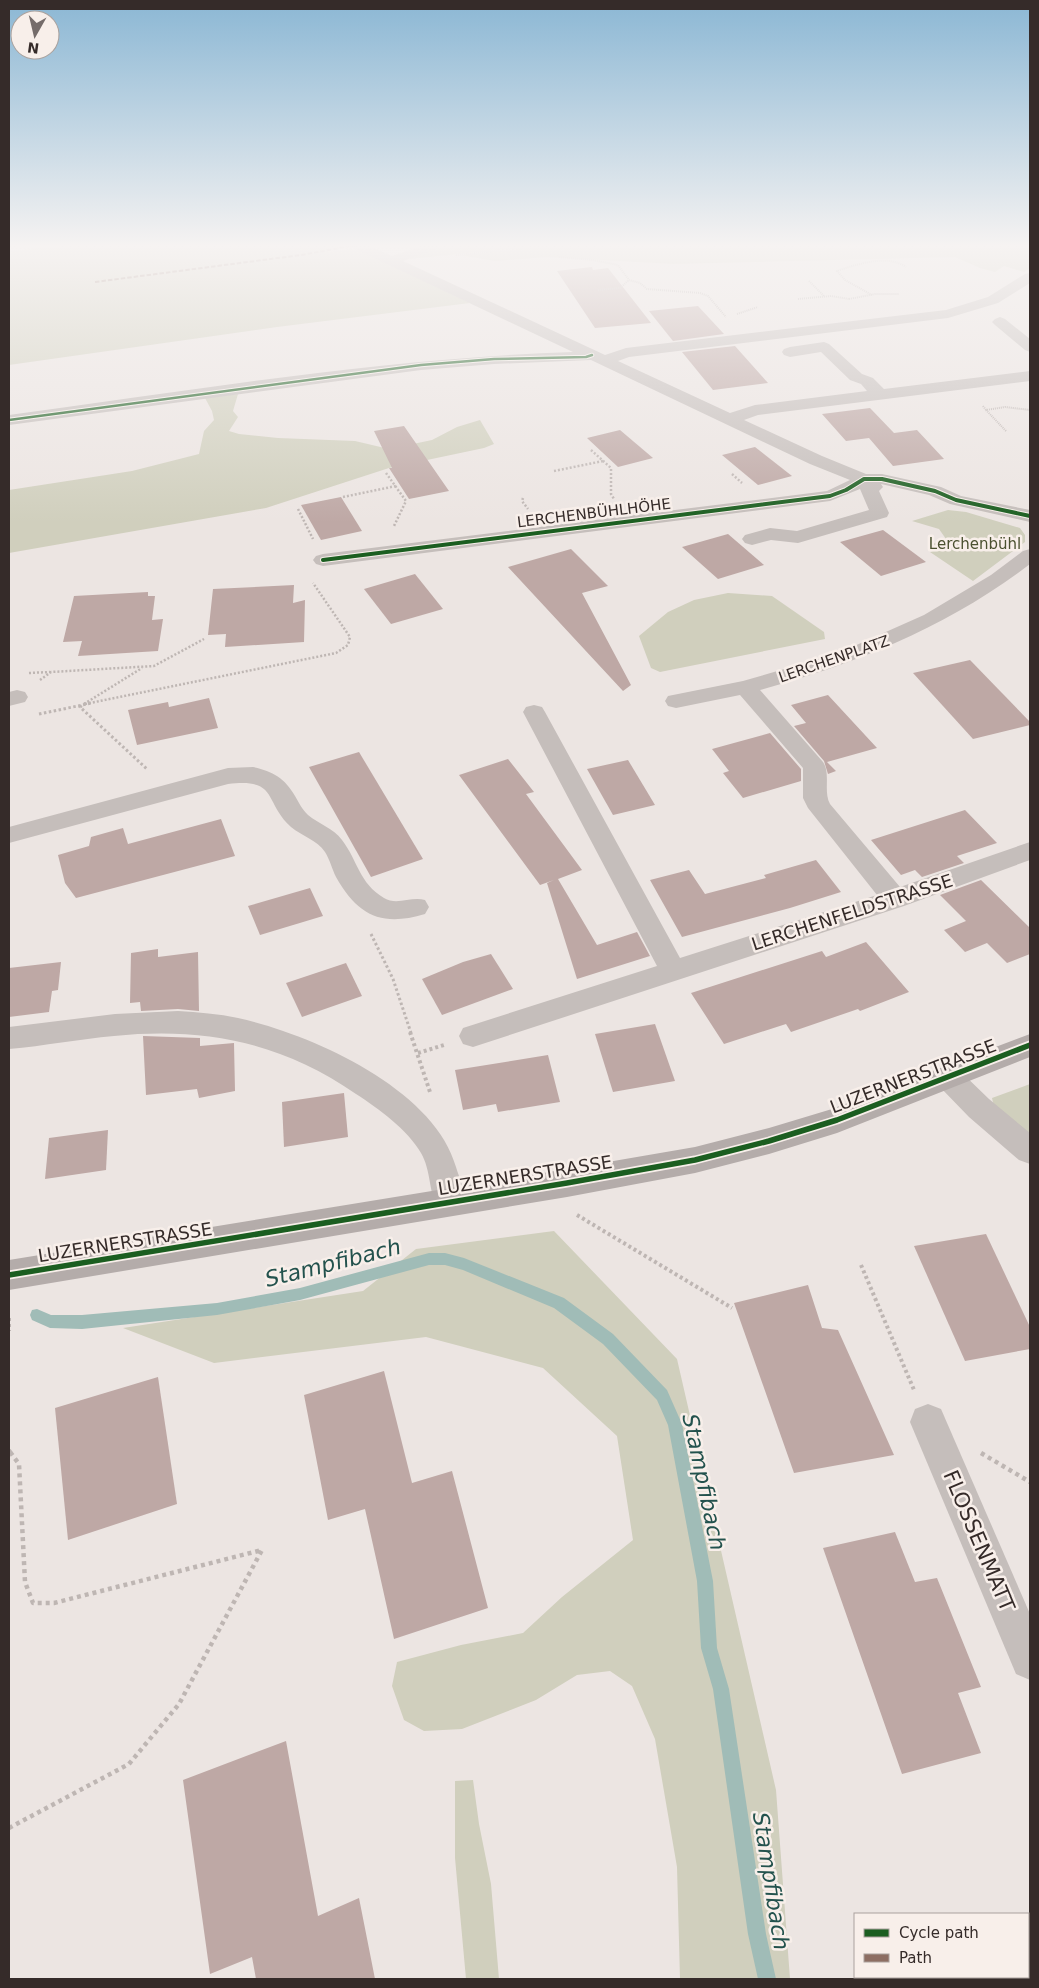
<svg xmlns="http://www.w3.org/2000/svg" width="1039" height="1988" viewBox="0 0 1039 1988" font-family="'DejaVu Sans',sans-serif">
	<style>
		.green { fill: #d0cfbd }
		.lines { fill: none; stroke-linecap: round; stroke-linejoin: round }
		.stream { fill: #a0bcb7; fill-rule: evenodd }
		.building { fill: #bea8a5 }
		.path-far4 { stroke: #beb6b3; stroke-width: 2; stroke-dasharray: 1 1; stroke-linecap: butt }
		.path-far3 { stroke: #beb6b3; stroke-width: 2.5; stroke-dasharray: 2 2; stroke-linecap: butt }
		.path-far2 { stroke: #beb6b3; stroke-width: 3; stroke-dasharray: 2.5 2.5; stroke-linecap: butt }
		.path-far1 { stroke: #beb6b3; stroke-width: 4; stroke-dasharray: 3 3; stroke-linecap: butt }
		.path { stroke: #beb6b3; stroke-width: 4.5; stroke-dasharray: 4 4; stroke-linecap: butt }
		.minor { fill: #c5bebb; fill-rule: evenodd }
		.major { fill: #b4acaa; fill-rule: evenodd }
		.rail-casing { stroke: #ada7a5; stroke-width: 3 }
		.rail { stroke: #f8efea; stroke-width: 2; stroke-dasharray: 6; stroke-linecap: butt }
		.quiet { stroke: #8d6e63; stroke-width: 2; stroke-dasharray: 4.5 2; stroke-linecap: butt }
		.cycleway-far2-casing { stroke: #f8efea; stroke-width: 4.5 }
		.cycleway-far1-casing { stroke: #f8efea; stroke-width: 6 }
		.cycleway-casing { stroke: #f8efea; stroke-width: 9 }
		.cycleway-far2 { stroke: #1b5e20; stroke-width: 2.5 }
		.cycleway-far1 { stroke: #1b5e20; stroke-width: 4 }
		.cycleway { stroke: #1b5e20; stroke-width: 5.5 }
		.labels { text-anchor: middle; dominant-baseline: central; stroke-width: 5; stroke-linejoin: round; paint-order: stroke }
		.far-street-label { font-size: 15px; fill: #352b29; stroke: #f8efea }
		.far-park-label { font-size: 15px; fill: #4b5130; stroke: #f8efea }
		.street-label { font-size: 18px; fill: #352b29; stroke: #f8efea }
		.near-street-label { font-size: 21px; fill: #352b29; stroke: #f8efea }
		.near-water-label { font-size: 22px; font-style: italic; fill: #23524d; stroke: #f8efea }
	</style>
	<rect width="100%" height="100%" fill="#ece5e2"/>
	<g class="green">
		<path d="M74,245H345L327,250L329,252L349,249L359,250L470,303L277,327L9,365V251Z"/>
		<path d="M442,245H546L409,259L414,255Z"/>
		<path d="M561,245H1030V268L1024,272L1004,266L995,272L980,268L955,257L674,264L547,257L495,261L460,255Z"/>
		<path d="M238,394L233,411L238,417L229,431L239,434L278,438L355,441L389,449L432,440L457,427L480,420L494,444L484,448L389,468L266,508L9,553V490L132,471L199,454L204,431L214,420L212,411L205,398Z"/>
		<path d="M948,510L966,512L1020,528L1025,535V542L973,581L930,552L939,549L932,544L946,539L939,529L912,521Z"/>
		<path d="M728,593L772,596L824,632L825,639L660,672L651,668L639,636L668,612L694,600Z"/>
		<path d="M1030,1084V1140L994,1107L992,1098Z"/>
		<path d="M554,1231L677,1359L776,1790L790,1979H680L677,1867L655,1739L632,1686L610,1671L577,1675L536,1700L462,1729L424,1731L404,1720L392,1686L397,1662L461,1645L523,1633L562,1597L633,1540L617,1436L543,1368L426,1337L214,1363L123,1328L363,1291L416,1249Z"/>
		<path d="M473,1780L479,1824L491,1884L499,1979H466L455,1858V1781Z"/>
	</g>
	<g class="lines">
		<path class="stream" d="M429,1253H445L464,1258L564,1298L613,1334L667,1390L682,1424L713,1581L717,1648L729,1689L766,1934L776,1979H758L748,1934L713,1689L701,1648L697,1581L668,1425L657,1400L603,1344L554,1308L463,1270L445,1265H429L300,1300L217,1315L82,1329L50,1328L32,1320L30,1315L32,1310L37,1309L51,1315H82L217,1303L300,1288Z"/>
	</g>
	<g class="building">
		<path d="M592,267L593,270L608,268L651,323L595,328L557,271Z"/>
		<path d="M698,306L724,334L673,341L649,311Z"/>
		<path d="M735,346L768,383L713,390L682,352Z"/>
		<path d="M870,408L894,433L917,430L944,459L893,466L869,438L846,441L822,414Z"/>
		<path d="M404,426L449,491L409,499L389,468H392L374,431Z"/>
		<path d="M620,430L653,458L618,467L587,438Z"/>
		<path d="M755,447L792,476L758,485L722,455Z"/>
		<path d="M341,497L362,531L321,540L301,505Z"/>
		<path d="M883,530L926,562L881,576L840,542Z"/>
		<path d="M728,534L764,565L718,579L682,547Z"/>
		<path d="M571,549L608,586L582,593L631,685L623,691L508,567Z"/>
		<path d="M415,574L443,609L391,624L364,589Z"/>
		<path d="M294,585L293,603L305,600L304,642L225,647L226,634L208,635L213,589Z"/>
		<path d="M148,592V596H155L152,620L163,619L158,651L78,656L82,641L63,642L74,596Z"/>
		<path d="M970,660L1030,722V725L973,739L913,673Z"/>
		<path d="M828,695L877,748L827,762L836,771L828,774L824,761L794,726L806,723L791,705Z"/>
		<path d="M209,698L218,728L137,745L128,710L168,702L169,707Z"/>
		<path d="M770,733L801,769V781L743,798L723,773L729,771L712,749Z"/>
		<path d="M359,752L423,859L371,877L309,767Z"/>
		<path d="M508,759L534,792L526,794L582,870L558,879L597,945L637,932L650,956L577,979L547,883L554,880L540,885L459,775Z"/>
		<path d="M628,760L655,805L613,815L587,769Z"/>
		<path d="M965,810L997,843L957,856L964,863L922,877L915,870L901,875L871,840Z"/>
		<path d="M221,819L235,856L76,898L65,883L58,855L89,846L91,837L123,828L128,844Z"/>
		<path d="M816,860L841,892L790,908L682,937L650,880L689,870L705,894L766,878L764,875Z"/>
		<path d="M981,880L1030,928V954L1007,963L987,943L965,952L944,930L966,921L940,895Z"/>
		<path d="M310,888L323,916L260,935L248,906Z"/>
		<path d="M866,942L909,992L860,1011L858,1009L791,1032L786,1024L724,1044L691,993L822,951L826,957Z"/>
		<path d="M158,949V957L198,952L199,1011L178,1009L141,1011L140,1002L130,1003L131,953Z"/>
		<path d="M491,954L513,989L442,1015L422,979L463,962Z"/>
		<path d="M61,962L58,990L52,991L49,1012L9,1017V968Z"/>
		<path d="M346,963L362,996L302,1017L286,983Z"/>
		<path d="M655,1024L675,1081L613,1092L595,1034Z"/>
		<path d="M143,1036L200,1038V1046L234,1043L235,1091L199,1098L197,1089L146,1095Z"/>
		<path d="M548,1055L560,1102L498,1112L496,1104L463,1110L455,1070Z"/>
		<path d="M344,1093L348,1137L284,1147L282,1102Z"/>
		<path d="M108,1130L106,1170L45,1179L49,1138Z"/>
		<path d="M986,1234L1030,1327V1349L965,1361L914,1246Z"/>
		<path d="M808,1285L822,1328L838,1330L894,1455L794,1473L734,1303Z"/>
		<path d="M384,1371L412,1483L452,1471L488,1608L394,1639L365,1509L328,1520L304,1395Z"/>
		<path d="M158,1377L177,1504L68,1540L55,1408Z"/>
		<path d="M895,1532L915,1582L937,1578L981,1687L958,1693L981,1753L902,1774L823,1548Z"/>
		<path d="M286,1741L318,1916L359,1898L375,1979H256L252,1957L210,1974L183,1780Z"/>
	</g>
	<g class="lines">
		<g class="path-far4">
			<path d="M456,255L552,245"/>
			<path d="M559,257L593,260L618,265L629,280L640,283L647,289L700,293L708,296L726,317"/>
			<path d="M809,281L824,296"/>
			<path d="M598,290L620,288L629,280"/>
			<path d="M872,295L845,280L837,271C857,264 888,254 906,267"/>
			<path d="M798,299L831,296L849,299"/>
			<path d="M849,299L875,294H899"/>
			<path d="M737,314L758,307"/>
			<path d="M983,406L986,410L1005,407L1030,410"/>
			<path d="M986,410L1006,431"/>
		</g>
		<g class="path-far3">
			<path d="M591,450L611,468V494L614,499"/>
			<path d="M554,471L603,461"/>
			<path d="M386,473L406,501L394,526"/>
			<path d="M732,474L742,483"/>
			<path d="M343,497L396,486"/>
			<path d="M523,498L522,501L528,509"/>
			<path d="M298,509L313,539"/>
			<path d="M29,673L50,672"/>
			<path d="M40,680L51,672L154,666L204,639"/>
			<path d="M84,704L142,668"/>
			<path d="M85,704L336,653L348,645L350,637L313,583"/>
		</g>
		<g class="path-far2">
			<path d="M86,703L80,707L148,770"/>
			<path d="M39,714L92,703"/>
			<path d="M371,934L393,979L411,1033"/>
		</g>
		<g class="path-far1">
			<path d="M410,1032L430,1092"/>
			<path d="M418,1053L444,1045"/>
			<path d="M577,1215L732,1308"/>
			<path d="M861,1265L914,1390"/>
			<path d="M9,1318V1331"/>
			<path d="M9,1450L11,1453"/>
		</g>
		<g class="path">
			<path d="M981,1453L1030,1482"/>
			<path d="M9,1828L129,1764L179,1704L262,1550L54,1603H33L25,1582L19,1464L10,1452"/>
		</g>
		<g class="minor">
			<path d="M351,245H368L392,256L423,245H440L439,248L403,261L605,355L626,348L946,310L988,297L1025,274L1030,273V283L998,303L948,318L629,357L618,361L730,413L755,405L867,391L861,384L850,380L821,352L790,357L784,355L782,352L784,349L790,347L824,342L829,344L862,374L873,378L884,389L1030,371V381L758,415L744,420L822,456L866,474H882L941,487L961,496L1030,510V522L950,504L929,495L881,484L883,487L879,491L889,513L887,517L798,543L771,540L752,545L745,543L742,539L745,535L770,528L797,531L869,510L860,489L830,501L323,566L316,564L313,560L316,556L323,554L827,491L850,480L810,464L591,360L494,364L421,370L9,425V415C196,390 384,358 573,352L353,248Z"/>
			<path d="M1000,317L1005,319L1030,339V352L1025,350L995,325L992,322L995,319Z"/>
			<path d="M1030,549V564C949,626 858,663 760,690L823,762C831,774 823,791 830,804L900,887L1030,842V860L904,906L473,1047L463,1044L459,1036L463,1028L657,966L523,712L526,707L534,705L542,707L545,712L680,958L877,895L808,808L803,798V768L740,695L676,708L668,706L665,701L668,696L743,681L815,660L852,647L924,615L991,575L1023,551Z"/>
			<path d="M17,690L25,692L28,697L25,702L9,706V692Z"/>
			<path d="M253,767C272,771 285,778 295,796C299,803 302,809 308,815C319,824 333,828 342,840C358,861 359,883 384,898C397,906 411,896 425,900L429,907L425,914C382,927 358,916 336,877C332,869 330,860 325,852C317,840 302,836 291,827C263,801 279,778 228,784L9,843V827L228,768Z"/>
			<path d="M178,1011C198,1012 219,1014 238,1018C311,1034 435,1089 456,1167C459,1177 465,1191 465,1200C464,1203 461,1208 460,1211L449,1215L438,1211C429,1193 431,1170 421,1153C407,1129 379,1109 356,1094C281,1042 204,1027 114,1036C79,1039 44,1046 9,1049V1027L115,1014Z"/>
			<path d="M949,1066L959,1070L989,1099L1030,1133V1164L1019,1160L969,1117L939,1086L934,1078L939,1070Z"/>
			<path d="M928,1404L941,1409L1030,1614V1680L1016,1674L910,1422L915,1409Z"/>
			<path d="M1030,1930V1979H1012L1011,1977H1028V1931Z"/>
		</g>
		<path class="major" d="M1030,1034V1057L837,1133L769,1154L695,1173L567,1197L9,1290V1260L567,1169L695,1147L769,1128L832,1109Z"/>
		<defs>
			<path id="rail" d="M9,245H14"/>
		</defs>
		<use href="#rail" class="rail-casing"/>
		<use href="#rail" class="rail"/>
		<path class="quiet" d="M95,282L301,255L356,245"/>
		<defs>
			<path id="cycleway-far2" d="M9,420L421,365L494,359L586,357L592,355"/>
			<path id="cycleway-far1" d="M323,560L830,496L846,490L864,479H882L935,491L956,500L1030,516"/>
			<path id="cycleway" d="M9,1275L567,1183L695,1160L769,1141L837,1120L1030,1045"/>
		</defs>
		<use href="#cycleway-far2" class="cycleway-far2-casing"/>
		<use href="#cycleway-far1" class="cycleway-far1-casing"/>
		<use href="#cycleway" class="cycleway-casing"/>
		<use href="#cycleway-far2" class="cycleway-far2"/>
		<use href="#cycleway-far1" class="cycleway-far1"/>
		<use href="#cycleway" class="cycleway"/>
	</g>
	<linearGradient id="sky" x2="0" y2="1"><stop stop-color="#8bb7d4"/><stop offset="0.47" stop-color="#f6f3f2"/><stop offset="1" stop-color="#f6f3f2" stop-opacity="0"/></linearGradient>
	<rect width="1039" height="523" fill="url(#sky)"/>
	<g class="labels">
		<g class="far-street-label">
			<text transform="translate(594 513) rotate(-7)">LERCHENBÜHLHÖHE</text>
			<text transform="translate(834 659) rotate(-19)">LERCHENPLATZ</text>
		</g>
		<g class="far-park-label">
			<text x="975" y="544">Lerchenbühl</text>
		</g>
		<g class="street-label">
			<text transform="translate(852 912) rotate(-18)">LERCHENFELDSTRASSE</text>
			<text transform="translate(913 1076) rotate(-21)">LUZERNERSTRASSE</text>
			<text transform="translate(525 1175) rotate(-9)">LUZERNERSTRASSE</text>
			<text transform="translate(125 1242) rotate(-9)">LUZERNERSTRASSE</text>
		</g>
		<g class="near-street-label">
			<text transform="translate(979 1541) rotate(67)">FLOSSENMATT</text>
		</g>
		<g class="near-water-label">
			<text transform="translate(333 1263) rotate(-14)">Stampfibach</text>
			<text transform="translate(704 1482) rotate(78)">Stampfibach</text>
			<text transform="translate(771 1881) rotate(81)">Stampfibach</text>
		</g>
	</g>
	<rect width="1039" height="1988" fill="none" stroke="#352b29" stroke-width="20"/>
	<rect x="854" y="1913" width="175" height="65" fill="#f8efea" stroke="#aaa19d"/>
	<rect x="864" y="1929" width="25" height="8" fill="#1b5e20" stroke="#aaa19d"/>
	<text x="899" y="1938" font-size="15" fill="#352b29">Cycle path</text>
	<rect x="864" y="1954" width="25" height="8" fill="#8d6e63" stroke="#aaa19d"/>
	<text x="899" y="1963" font-size="15" fill="#352b29">Path</text>
	<g transform="translate(35 35) rotate(188)"><circle r="24" fill="#f8efea" stroke="#aaa19d"/>
	<path d="M0-4L9 19L0 12L-9 19Z" fill="#756c6a"/>
	<text y="-8" font-size="14" font-weight="bold" text-anchor="middle" fill="#352b29">N</text>
	</g>
</svg>
